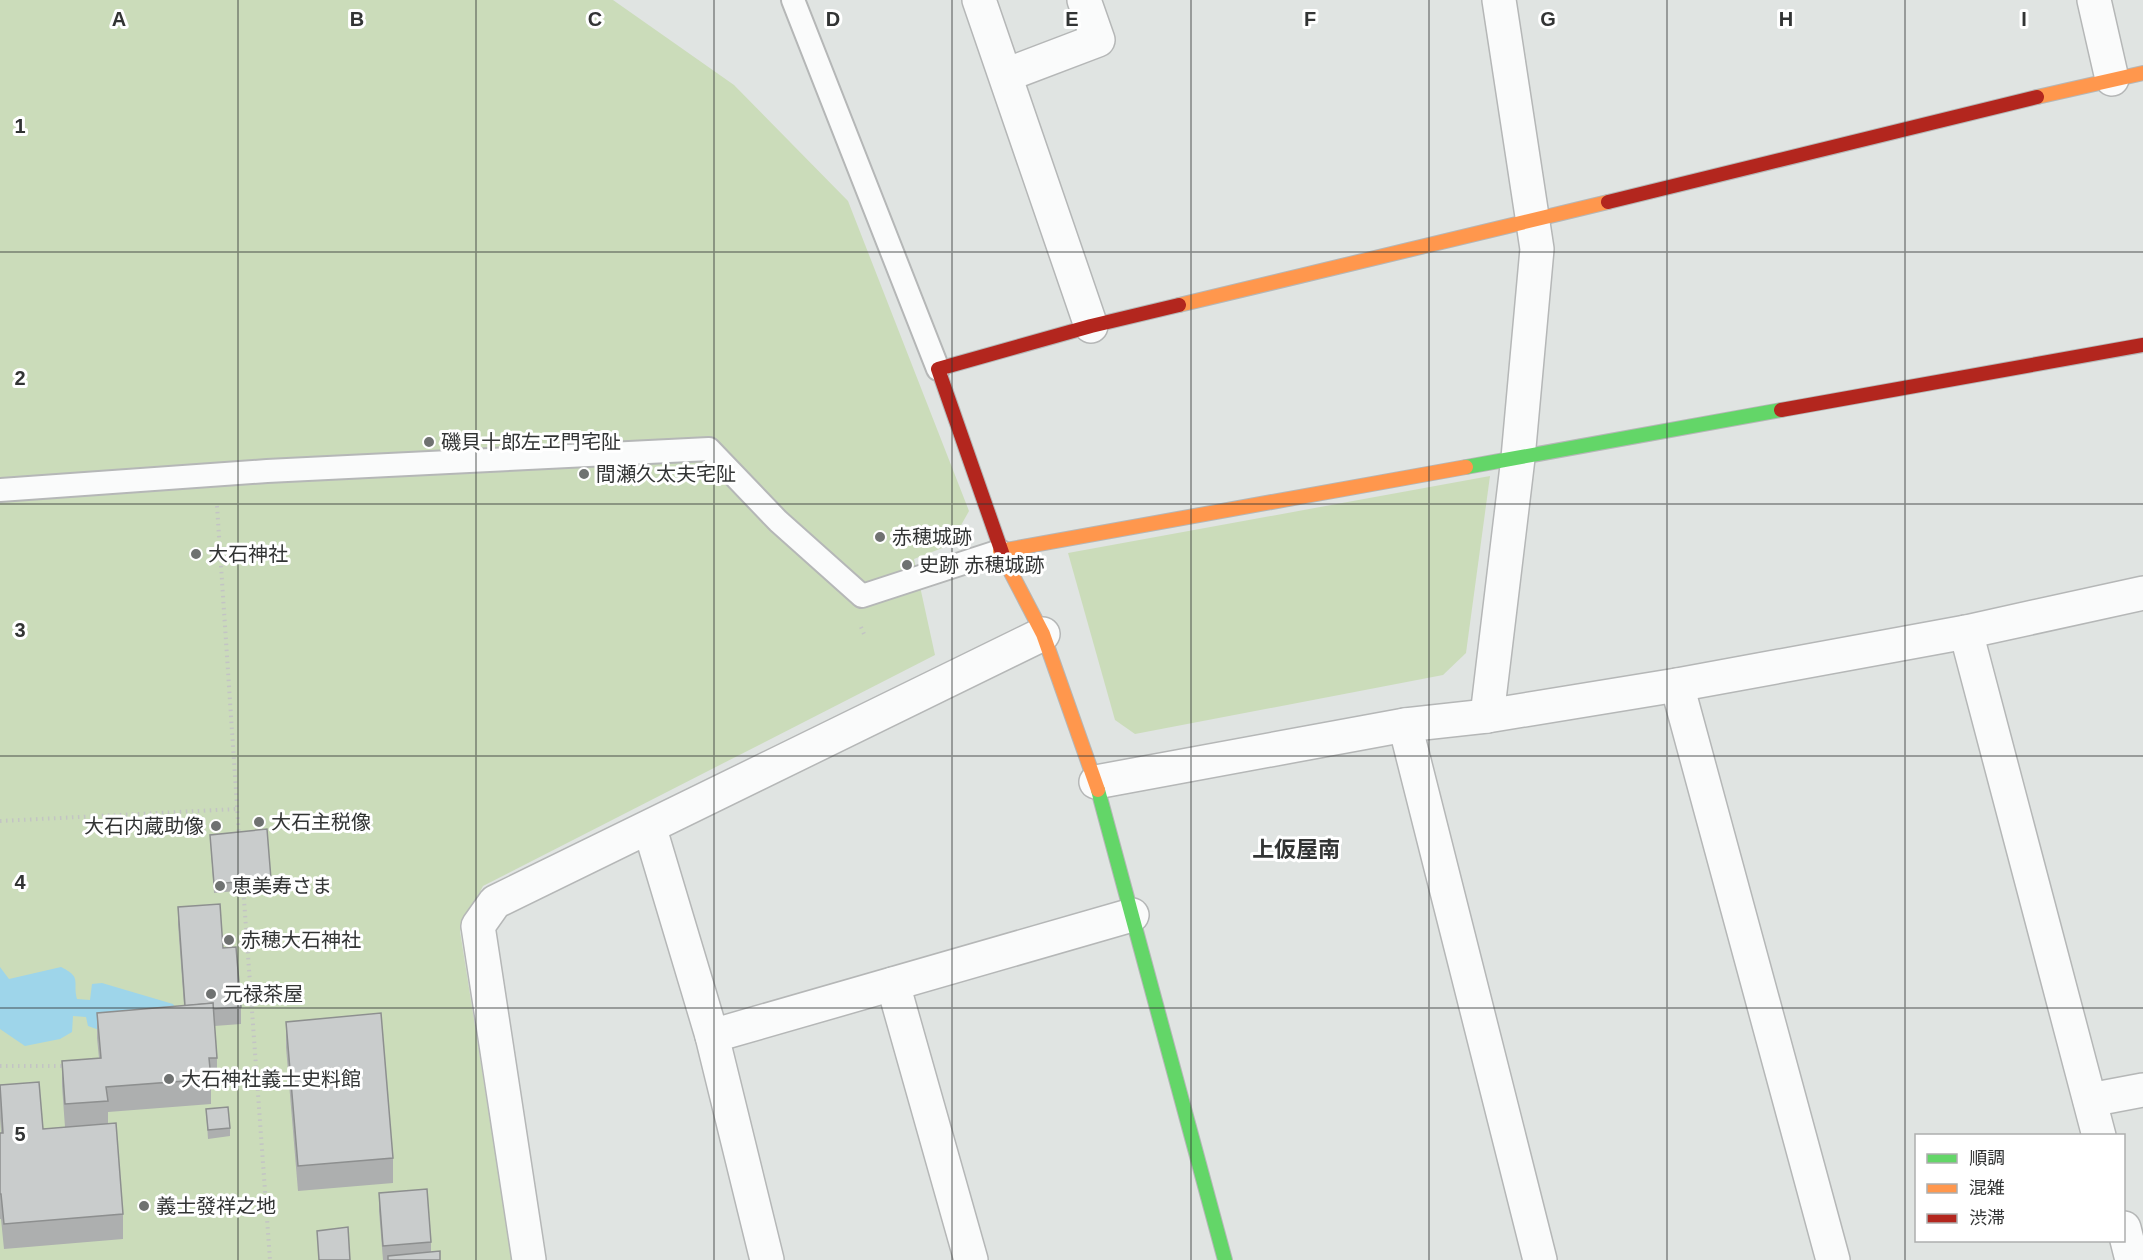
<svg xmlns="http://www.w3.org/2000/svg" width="2143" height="1260" viewBox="0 0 2143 1260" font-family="Arial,'Noto Sans JP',sans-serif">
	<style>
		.green { fill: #cbdcba }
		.water { fill: #9ed5ea }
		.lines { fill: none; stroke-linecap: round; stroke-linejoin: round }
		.lane-casing { stroke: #b5b7b7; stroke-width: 26 }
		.street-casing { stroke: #b5b7b7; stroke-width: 36 }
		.fast-casing { stroke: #b5b7b7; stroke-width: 16 }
		.slow-casing { stroke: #b5b7b7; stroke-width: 16 }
		.jam-casing { stroke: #b5b7b7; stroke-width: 16 }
		.path { stroke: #c3c4c4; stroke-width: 4; stroke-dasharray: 1.5 4.5; stroke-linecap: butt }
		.lane { stroke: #fafbfb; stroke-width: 22 }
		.street { stroke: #fafbfb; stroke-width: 33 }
		.fast { stroke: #63d668; stroke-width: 14 }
		.slow { stroke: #ff974d; stroke-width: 14 }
		.jam { stroke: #b3261e; stroke-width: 14 }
		.wall { fill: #adafaf }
		.building { fill: #c9cccc; stroke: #8d8f8f; stroke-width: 1.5 }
		.grid { fill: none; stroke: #323434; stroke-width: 1.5; stroke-opacity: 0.55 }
		.poi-dot { fill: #6f7271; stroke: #fff; stroke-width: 2 }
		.labels { text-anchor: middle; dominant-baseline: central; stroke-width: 6; stroke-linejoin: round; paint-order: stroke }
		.poi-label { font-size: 20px; fill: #323434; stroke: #fff; text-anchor: start }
		.quarter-label { font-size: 22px; font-weight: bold; fill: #323434; stroke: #fff }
		.grid-label { font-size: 20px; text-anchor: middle; font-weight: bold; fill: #323434; stroke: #fff; stroke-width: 6; stroke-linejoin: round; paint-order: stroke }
	</style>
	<rect width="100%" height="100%" fill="#e0e4e2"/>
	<g class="green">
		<path d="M0,0H613L734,85L848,201L969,511L950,545L914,559L935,655L483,886L460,931L512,1260H0Z"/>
		<path d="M1490,476L1466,653L1443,675L1135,734L1115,720L1068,553Z"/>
	</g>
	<path class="water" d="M0,967L9,979L61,967C83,978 72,981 77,999L90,1000L92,984L102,983L173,1004L180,1015L102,1031L88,1026L86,1017L73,1016L72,1032L60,1039L25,1046L0,1029Z"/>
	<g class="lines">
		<defs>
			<g id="lane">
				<path d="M793,0L938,369"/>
				<path d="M0,490L267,471L709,449L778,521L862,596L1000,551"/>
			</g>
			<g id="street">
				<path d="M979,0L1091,326"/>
				<path d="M2094,0L2112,79"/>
				<path d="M1006,75L1098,40L1084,0"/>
				<path d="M1966,632L2099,1136"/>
				<path d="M1677,685L1833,1260"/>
				<path d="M1487,716L1518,458L1537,249L1499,0"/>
				<path d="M1405,725L1540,1260"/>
				<path d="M1096,782L1405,725L1487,716L1677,685L1966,632L2143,593"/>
				<path d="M650,829L712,1036L767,1260"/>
				<path d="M893,984L971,1260"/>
				<path d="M712,1036L1132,915"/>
				<path d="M2090,1100L2143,1090"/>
				<path d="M2124,1228L2132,1260"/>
				<path d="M529,1260L478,926L495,902L1043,634"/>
			</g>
			<g id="fast">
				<path d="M1466,467L1781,410"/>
				<path d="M1098,790L1225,1260"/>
			</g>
			<g id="slow">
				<path d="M2037,97L2143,73"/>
				<path d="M1179,305L1608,202"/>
				<path d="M1000,551L1466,467"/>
				<path d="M1005,561L1043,634L1098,790"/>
			</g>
			<g id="jam">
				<path d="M1608,202L2037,97"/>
				<path d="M1781,410L2143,345"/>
				<path d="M1005,561L938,369L1091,326L1179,305"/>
			</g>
		</defs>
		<use href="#lane" class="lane-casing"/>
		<use href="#street" class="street-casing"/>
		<use href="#fast" class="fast-casing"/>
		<use href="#slow" class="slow-casing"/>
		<use href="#jam" class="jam-casing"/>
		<g class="path">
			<path d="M217,506L239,836"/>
			<path d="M861,627L864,634"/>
			<path d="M0,821L237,809"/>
			<path d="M243,886L270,1260"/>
			<path d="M0,1066H65"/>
		</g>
		<use href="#lane" class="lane"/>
		<use href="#street" class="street"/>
		<use href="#fast" class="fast"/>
		<use href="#slow" class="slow"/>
		<use href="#jam" class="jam"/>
	</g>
	<g class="wall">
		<path d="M210,835L271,879V888L214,893Z"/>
		<path d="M178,907L223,948L241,1007V1024L214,1026L217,1058V1083H211V1104L108,1112V1124L123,1214V1239L4,1249L1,1219H0V1133H1L0,1118V1085L43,1129L65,1127L62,1086V1061L99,1058L97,1038V1013L184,1006L178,924Z"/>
		<path d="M286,1022L393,1158V1183L298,1191L286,1047Z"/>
		<path d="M206,1109L230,1128V1136L208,1139Z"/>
		<path d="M379,1193L431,1242V1252L440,1260H383L379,1211Z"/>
	</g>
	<g class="building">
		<path d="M267,829L271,879L214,884L210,835Z"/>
		<path d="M220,904L223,948L236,947L241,1007L213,1009V1003L185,1006L178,907Z"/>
		<path d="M213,1003L217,1058H209L211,1079L106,1087L108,1101L65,1104L62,1061L101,1058L97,1013Z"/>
		<path d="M381,1013L393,1158L298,1166L286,1022Z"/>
		<path d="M39,1082L43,1129L116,1123L123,1214L4,1224L1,1194H0V1133H3L0,1085Z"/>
		<path d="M228,1107L230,1128L208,1130L206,1109Z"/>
		<path d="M427,1189L431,1242L383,1246L379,1193Z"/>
		<path d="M348,1227L350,1260H319L317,1231Z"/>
		<path d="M440,1251V1260H388V1256Z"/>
	</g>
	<path class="grid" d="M238,0V1260M476,0V1260M714,0V1260M952,0V1260M1191,0V1260M1429,0V1260M1667,0V1260M1905,0V1260M0,252H2143M0,504H2143M0,756H2143M0,1008H2143"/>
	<g class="poi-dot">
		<circle cx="429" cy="442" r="6"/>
		<circle cx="584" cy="474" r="6"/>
		<circle cx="880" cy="537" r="6"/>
		<circle cx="196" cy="554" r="6"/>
		<circle cx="907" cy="565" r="6"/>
		<circle cx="259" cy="822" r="6"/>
		<circle cx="216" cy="826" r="6"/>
		<circle cx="220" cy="886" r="6"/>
		<circle cx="229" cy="940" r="6"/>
		<circle cx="211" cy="994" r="6"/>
		<circle cx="169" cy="1079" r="6"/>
		<circle cx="144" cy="1206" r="6"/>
	</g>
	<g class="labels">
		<g class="poi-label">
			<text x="441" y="442">磯貝十郎左ヱ門宅阯</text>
			<text x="596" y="474">間瀬久太夫宅阯</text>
			<text x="892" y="537">赤穂城跡</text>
			<text x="208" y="554">大石神社</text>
			<text x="919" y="565">史跡 赤穂城跡</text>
			<text x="271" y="822">大石主税像</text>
			<text x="204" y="826" text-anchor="end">大石内蔵助像</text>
			<text x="232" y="886">恵美寿さま</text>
			<text x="241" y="940">赤穂大石神社</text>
			<text x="223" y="994">元禄茶屋</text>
			<text x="181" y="1079">大石神社義士史料館</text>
			<text x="156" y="1206">義士發祥之地</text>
		</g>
		<g class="quarter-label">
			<text x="1296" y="849">上仮屋南</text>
		</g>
	</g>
	<g class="grid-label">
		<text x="119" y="26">A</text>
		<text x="357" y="26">B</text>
		<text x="595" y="26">C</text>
		<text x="833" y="26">D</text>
		<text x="1072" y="26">E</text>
		<text x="1310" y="26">F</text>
		<text x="1548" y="26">G</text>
		<text x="1786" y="26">H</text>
		<text x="2024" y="26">I</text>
		<text x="20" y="133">1</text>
		<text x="20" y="385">2</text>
		<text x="20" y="637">3</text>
		<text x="20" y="889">4</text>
		<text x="20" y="1141">5</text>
	</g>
	<rect x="1915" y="1134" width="210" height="108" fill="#ffffff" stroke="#adaeae" stroke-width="1.5"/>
	<rect x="1927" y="1154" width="30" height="9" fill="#63d668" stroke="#adaeae" stroke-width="1.5"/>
	<text x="1969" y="1164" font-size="18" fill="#323434">順調</text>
	<rect x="1927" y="1184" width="30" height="9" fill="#ff974d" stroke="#adaeae" stroke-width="1.5"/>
	<text x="1969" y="1194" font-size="18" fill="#323434">混雑</text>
	<rect x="1927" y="1214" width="30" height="9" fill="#b3261e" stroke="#adaeae" stroke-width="1.5"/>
	<text x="1969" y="1224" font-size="18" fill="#323434">渋滞</text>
</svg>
